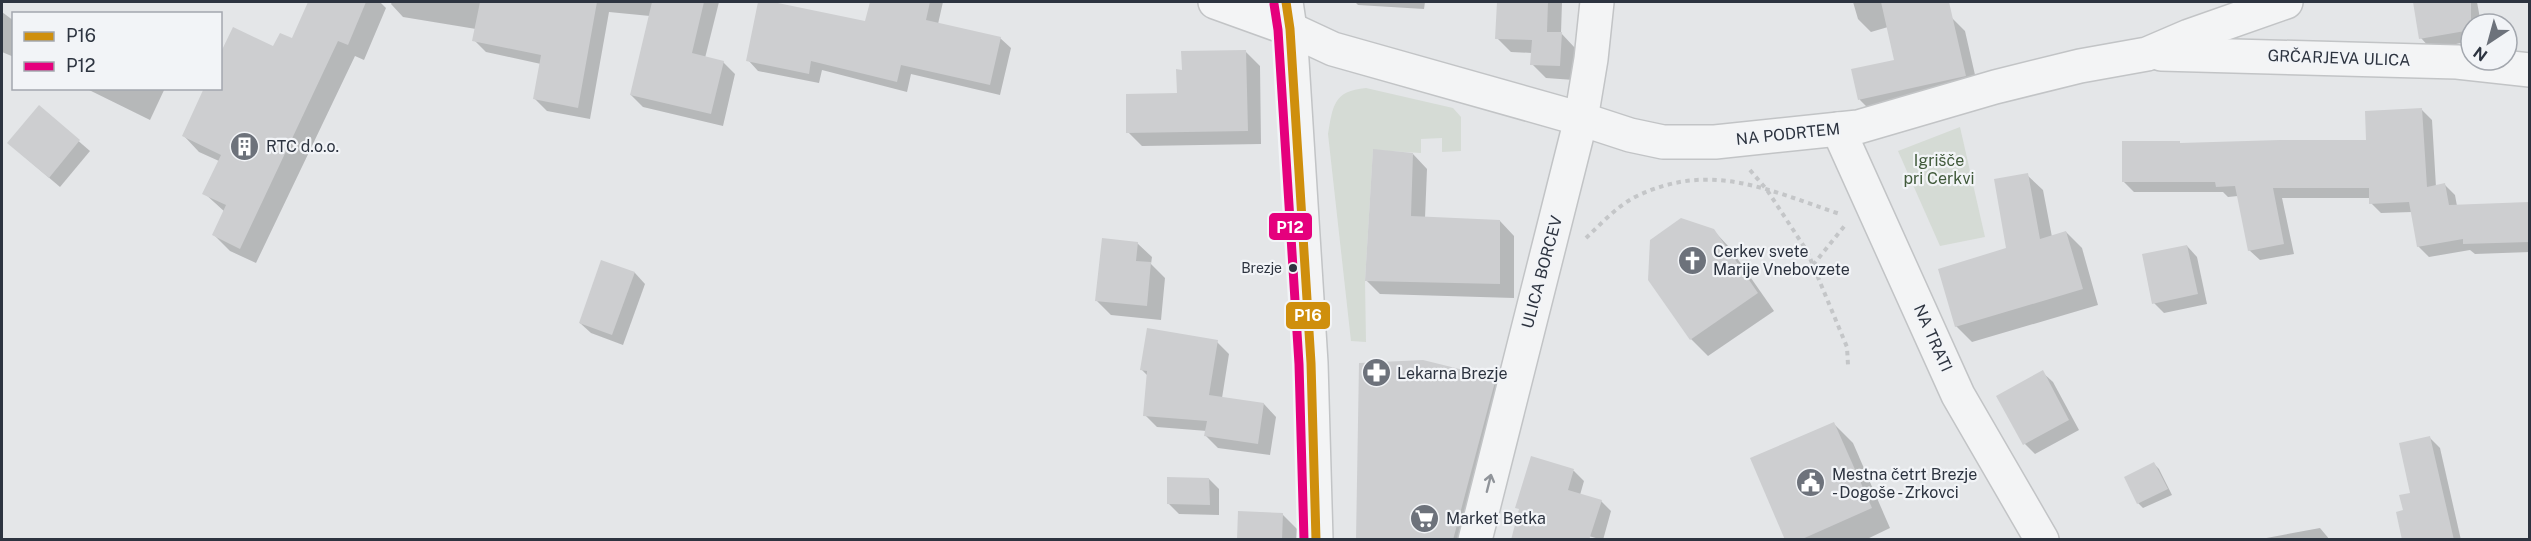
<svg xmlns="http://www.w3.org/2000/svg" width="2531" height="541" viewBox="0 0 2531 541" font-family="'Public Sans',sans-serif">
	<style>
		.green { fill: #d5dbd5 }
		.shadow { fill: #0003 }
		.building { fill: #cdced0 }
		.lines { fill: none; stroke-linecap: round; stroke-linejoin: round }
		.minor-casing { stroke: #c2c4c6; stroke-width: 36 }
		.path { stroke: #c4c6c8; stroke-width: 4; stroke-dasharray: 4.5 4.5; stroke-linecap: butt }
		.minor { stroke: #f3f4f5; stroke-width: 33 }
		.bus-1-casing { stroke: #f2f4f7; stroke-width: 14 }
		.bus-2-casing { stroke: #f2f4f7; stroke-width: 14 }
		.bus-1 { stroke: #cf8f0d; stroke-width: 9 }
		.bus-2 { stroke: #e5007d; stroke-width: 9 }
		.oneway { stroke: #90949a }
		.bus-dot { fill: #2d3440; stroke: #f2f4f7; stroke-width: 2 }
		.labels { text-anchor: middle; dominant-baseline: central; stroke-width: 4.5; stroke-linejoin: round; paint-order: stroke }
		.bus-label { font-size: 14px; fill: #2d3440; stroke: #f2f4f7; text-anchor: end }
		.street-label { font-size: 16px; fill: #2d3440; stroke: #f2f4f7 }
		.poi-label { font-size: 16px; fill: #2d3440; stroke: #f2f4f7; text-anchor: start }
		.park-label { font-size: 16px; fill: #415a3b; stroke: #f2f4f7 }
		.line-badge { stroke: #f2f4f7; stroke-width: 2 }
		.badge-label { font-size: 16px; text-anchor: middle; font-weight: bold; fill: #fff }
	</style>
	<rect width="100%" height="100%" fill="#e4e6e8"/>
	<g class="green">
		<path d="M1366,88L1453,108L1461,117V151L1442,152V138L1421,139V153L1373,150L1365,281L1366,342L1351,341L1328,134C1333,106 1333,91 1366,88Z"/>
		<path d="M1960,127L1985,237L1940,246L1898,151Z"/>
	</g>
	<g class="shadow">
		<path d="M309,2H380L386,8L364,60L355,56L256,263L230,251L214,235L225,212L204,193L219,161L199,152L184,136L220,88L274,48L293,40Z"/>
		<path d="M392,2H719L705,58L723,62L735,74L723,126L643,107L631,95L650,16L609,12L590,119L547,111L535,99L541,64L486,52L474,40L476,29L403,17L391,4Z"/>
		<path d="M760,2L866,23L871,2H943L938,24L1000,38L1011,48L1000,95L911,74L907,92L822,70L819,83L758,71L748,60Z"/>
		<path d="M1355,2H1425L1424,9L1358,5Z"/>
		<path d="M1498,2H1562L1561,33L1575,48L1574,80L1546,78L1532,64V53L1511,52L1497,38Z"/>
		<path d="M1853,2H1941L1945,20L1952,18L1965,31L1978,88L1873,113L1860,100L1853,70L1896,61L1888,27L1871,32L1858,19Z"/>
		<path d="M2414,2H2477L2481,24H2471V41L2431,49L2421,38Z"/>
		<path d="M2,12L14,21V57L2,52Z"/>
		<path d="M1245,51L1260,66L1261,144L1142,146L1128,132L1178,95L1183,71Z"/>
		<path d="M85,88H165L150,120Z"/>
		<path d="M39,107L90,151L60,187L20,153Z"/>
		<path d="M2422,110L2432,120L2436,187L2445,185L2455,195L2457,206L2530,203V252L2475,254L2470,250L2429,257L2418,246L2412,212L2381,213L2371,203V198H2282L2294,254L2260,260L2249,250L2238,196L2228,197L2223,192H2134L2123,181L2182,145L2368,141Z"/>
		<path d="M1413,154L1427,169L1425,218L1500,221L1514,236V298L1380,294L1366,280Z"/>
		<path d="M2027,175L2043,190L2052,237L2066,232L2082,248L2098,305L1972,342L1956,326L2008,250Z"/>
		<path d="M1713,230L1730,248L1774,311L1708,356L1691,339L1650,279Z"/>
		<path d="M1137,243L1152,257L1151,264L1165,278L1161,320L1111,315L1097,301Z"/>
		<path d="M2187,246L2197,257L2207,304L2164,313L2154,303Z"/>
		<path d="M602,262L635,273L645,284L623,345L591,333L580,323Z"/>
		<path d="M1217,342L1229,354L1222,398L1264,404L1276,417L1270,455L1218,448L1206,436L1207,431L1157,427L1145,415L1148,376L1142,370Z"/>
		<path d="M2042,372L2053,382L2079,430L2035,454L2025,444Z"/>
		<path d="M1495,379L1509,393L1470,540H1358Z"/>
		<path d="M1834,424L1853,443L1890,528L1865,540H1787Z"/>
		<path d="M2429,437L2440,448L2461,540H2404V511Z"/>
		<path d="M1532,458L1574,471L1584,481L1580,495L1601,501L1611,511L1603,540L1574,532L1517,507Z"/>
		<path d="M2154,464L2159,469L2172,495L2143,508L2138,503Z"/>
		<path d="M1209,479L1219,489V515L1179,514L1169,504Z"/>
		<path d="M1282,514L1297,529L1296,540H1238Z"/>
		<path d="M2320,528L2330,540H2261V539Z"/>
	</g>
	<g class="building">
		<path d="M308,2H366L348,45L338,41L240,249L212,235L226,205L202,194L221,155L182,136L204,88H220V54L233,27L273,46L280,33L292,38Z"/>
		<path d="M480,2H597L578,108L533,99L541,55L472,41Z"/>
		<path d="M652,2H704L692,53L724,61L711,114L630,95Z"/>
		<path d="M758,2H773L865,21L870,2H930L926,20L1001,37L990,85L901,65L897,82L811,61L809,74L746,61Z"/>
		<path d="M1497,2H1548L1547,32H1562L1560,66L1530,65L1532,40L1495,39Z"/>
		<path d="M1881,2H1949L1966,76L1858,100L1851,69L1894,60Z"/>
		<path d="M2413,2H2471V30L2419,39Z"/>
		<path d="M1246,50L1248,131L1126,133V94L1177,93L1176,69L1182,70L1181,51Z"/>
		<path d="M39,105L80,140L49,178L7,143Z"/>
		<path d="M2422,108L2427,187L2445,183L2449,205L2529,202V242L2463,244V239L2417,247L2409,202L2369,204V188H2273L2284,244L2248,251L2235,186L2216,187L2215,182H2122V141H2180V143L2280,140H2366L2365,111Z"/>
		<path d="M1373,149L1413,153L1411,216L1500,220V284L1365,281Z"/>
		<path d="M2028,173L2040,239L2066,231L2083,289L1955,327L1938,269L2006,248L1994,179Z"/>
		<path d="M1681,218L1714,229L1758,293L1690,340L1648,280L1650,240Z"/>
		<path d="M1102,238L1138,242L1136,261L1151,262L1147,306L1095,301Z"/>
		<path d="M2187,245L2198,294L2152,304L2142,254Z"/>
		<path d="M601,260L635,272L612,335L579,323Z"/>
		<path d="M1147,328L1218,340L1209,395L1264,403L1258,444L1204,436L1207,421L1143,416L1147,371L1140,370Z"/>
		<path d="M1423,360L1496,378L1453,540H1356L1359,363Z"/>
		<path d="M2043,370L2069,420L2023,445L1996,396Z"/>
		<path d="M1834,422L1872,508L1800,540H1785L1750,458Z"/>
		<path d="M2430,436L2454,540H2402L2396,512L2403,510L2399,495L2410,493L2399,443Z"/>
		<path d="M1531,456L1574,469L1568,490L1602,500L1589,540H1511L1519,509L1515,508Z"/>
		<path d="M2154,462L2168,489L2137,504L2124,477Z"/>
		<path d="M1167,477L1209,478L1210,505L1167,504Z"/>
		<path d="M1238,511L1283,513L1282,540H1237Z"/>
	</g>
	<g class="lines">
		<defs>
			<g id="minor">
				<path d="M1215,2L1290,29L1333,49L1581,119L1630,135L1663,142H1715L1858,127L1995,87L2080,66L2147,54L2189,36L2286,2"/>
				<path d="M1286,2L1290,29L1311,363L1316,540"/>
				<path d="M2161,54L2457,62L2530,70"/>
				<path d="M1838,129L1958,395L2042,540"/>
				<path d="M1475,540L1581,119L1591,59L1597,2"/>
			</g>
		</defs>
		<use href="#minor" class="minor-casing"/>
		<g class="path">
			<path d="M1750,170L1767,190L1807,251L1847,347L1848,365"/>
			<path d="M1586,238C1601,224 1616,207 1635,197C1711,160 1767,190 1840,214"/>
			<path d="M1813,265L1846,224"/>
		</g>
		<use href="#minor" class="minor"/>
		<defs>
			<path id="bus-1" d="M1286,2L1290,29L1311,363L1316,540"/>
			<path id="bus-2" d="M1274,4L1278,30L1299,364L1304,540"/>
		</defs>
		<use href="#bus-1" class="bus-1-casing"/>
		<use href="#bus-2" class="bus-2-casing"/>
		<use href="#bus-1" class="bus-1"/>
		<use href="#bus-2" class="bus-2"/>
	</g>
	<defs><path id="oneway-shaft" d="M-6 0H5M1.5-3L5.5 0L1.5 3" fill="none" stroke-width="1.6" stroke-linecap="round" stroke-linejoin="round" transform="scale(1.5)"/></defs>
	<use class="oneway" href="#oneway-shaft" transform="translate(1489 483) rotate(-76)"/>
	<defs>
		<symbol id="building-disc" viewBox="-11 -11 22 22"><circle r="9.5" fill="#6d727b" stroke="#f2f4f7"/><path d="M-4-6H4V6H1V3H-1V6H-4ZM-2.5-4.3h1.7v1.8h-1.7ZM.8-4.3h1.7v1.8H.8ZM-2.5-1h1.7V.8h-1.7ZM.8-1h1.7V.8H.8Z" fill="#fff"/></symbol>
		<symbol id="church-disc" viewBox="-11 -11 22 22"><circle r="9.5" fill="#6d727b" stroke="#f2f4f7"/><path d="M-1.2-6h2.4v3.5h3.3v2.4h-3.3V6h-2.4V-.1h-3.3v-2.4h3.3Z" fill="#fff"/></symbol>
		<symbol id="pharmacy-disc" viewBox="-11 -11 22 22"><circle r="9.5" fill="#6d727b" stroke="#f2f4f7"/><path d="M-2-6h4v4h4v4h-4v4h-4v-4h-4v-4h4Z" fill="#fff"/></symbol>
		<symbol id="civic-disc" viewBox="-11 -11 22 22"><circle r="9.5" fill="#6d727b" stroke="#f2f4f7"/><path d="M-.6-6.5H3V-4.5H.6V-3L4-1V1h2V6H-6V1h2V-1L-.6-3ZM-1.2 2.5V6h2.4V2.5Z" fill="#fff"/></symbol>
		<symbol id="supermarket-disc" viewBox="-11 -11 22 22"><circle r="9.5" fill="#6d727b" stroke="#f2f4f7"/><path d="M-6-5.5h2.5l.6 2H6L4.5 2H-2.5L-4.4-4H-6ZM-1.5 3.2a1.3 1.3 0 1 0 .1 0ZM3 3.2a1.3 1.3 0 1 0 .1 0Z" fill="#fff"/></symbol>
	</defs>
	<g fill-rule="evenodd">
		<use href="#building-disc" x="228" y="130" width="33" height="33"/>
		<use href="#church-disc" x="1676" y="244" width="33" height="33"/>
		<use href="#pharmacy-disc" x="1360" y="356" width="33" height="33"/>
		<use href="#civic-disc" x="1794" y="466" width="33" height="33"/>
		<use href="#supermarket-disc" x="1408" y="502" width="33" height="33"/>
	</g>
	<circle class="bus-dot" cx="1293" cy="268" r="5"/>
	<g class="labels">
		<g class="bus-label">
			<text x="1282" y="268">Brezje</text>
		</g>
		<g class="street-label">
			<text transform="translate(2339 58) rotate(2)">GRČARJEVA ULICA</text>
			<text transform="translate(1788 134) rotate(-6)">NA PODRTEM</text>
			<text transform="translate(1542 272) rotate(-75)">ULICA BORCEV</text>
			<text transform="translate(1933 338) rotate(66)">NA TRATI</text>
		</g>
		<g class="poi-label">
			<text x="266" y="146">RTC d.o.o.</text>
			<text x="1713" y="251">Cerkev svete<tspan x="1713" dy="18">Marije Vnebovzete</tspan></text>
			<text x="1397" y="373">Lekarna Brezje</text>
			<text x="1832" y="474">Mestna četrt Brezje<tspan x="1832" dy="18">- Dogoše - Zrkovci</tspan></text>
			<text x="1446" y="518">Market Betka</text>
		</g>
		<g class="park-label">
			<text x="1939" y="160">Igrišče<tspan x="1939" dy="18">pri Cerkvi</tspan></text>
		</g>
	</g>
	<g class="line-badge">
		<rect x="1268" y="212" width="45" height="29" rx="6" fill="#e5007d"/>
		<rect x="1285" y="301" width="46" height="29" rx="6" fill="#cf8f0d"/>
	</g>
	<g class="badge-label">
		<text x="1290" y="233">P12</text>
		<text x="1308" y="321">P16</text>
	</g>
	<rect width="2531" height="541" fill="none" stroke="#2d3440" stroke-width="6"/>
	<rect x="12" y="12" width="210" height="78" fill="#f2f4f7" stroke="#a3a7ae" stroke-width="1.5"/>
	<rect x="24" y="32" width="30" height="9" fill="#cf8f0d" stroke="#a3a7ae" stroke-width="1.5"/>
	<text x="66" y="42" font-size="18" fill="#2d3440">P16</text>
	<rect x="24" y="62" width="30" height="9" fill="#e5007d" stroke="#a3a7ae" stroke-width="1.5"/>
	<text x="66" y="72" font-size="18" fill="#2d3440">P12</text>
	<g transform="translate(2489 42) rotate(216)"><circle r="28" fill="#f2f4f7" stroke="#a3a7ae" stroke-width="1.5"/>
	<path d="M0-4.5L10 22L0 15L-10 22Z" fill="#6d727b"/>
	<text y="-9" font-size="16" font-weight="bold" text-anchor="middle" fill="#2d3440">N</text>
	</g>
</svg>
